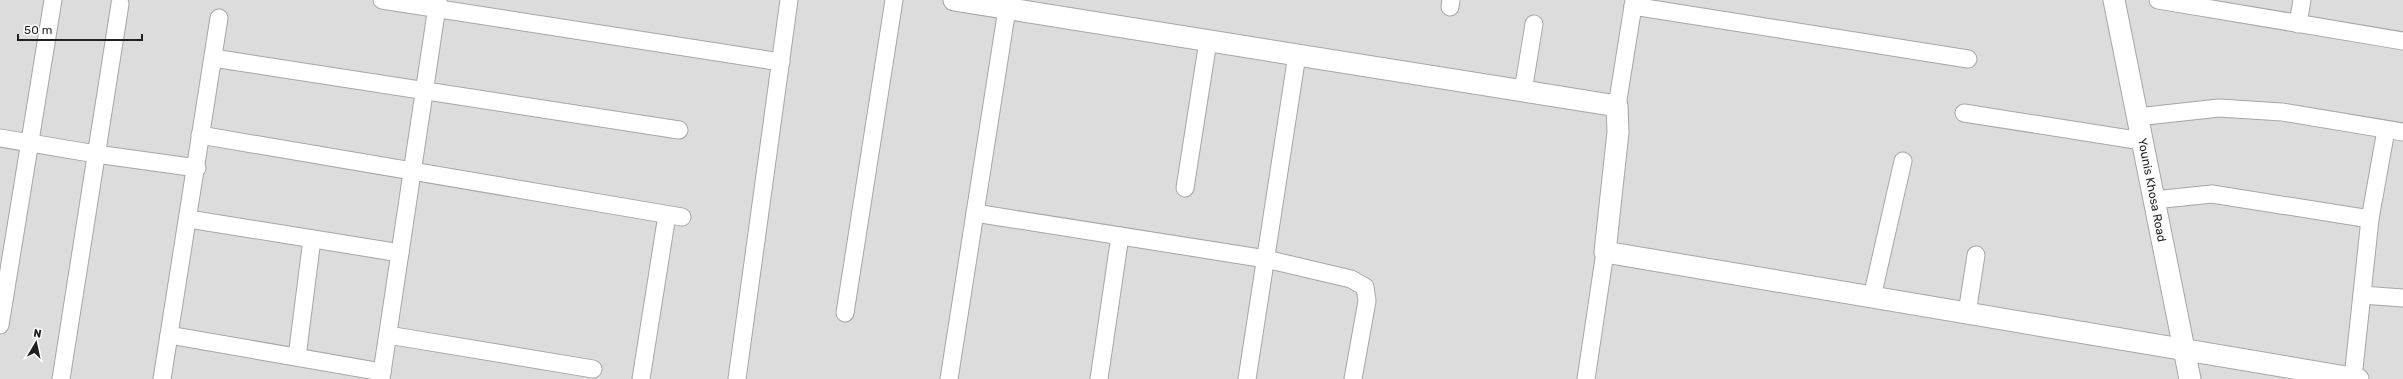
<svg xmlns="http://www.w3.org/2000/svg" width="2403" height="379" viewBox="0 0 2403 379" font-family="Rubik,sans-serif">
	<style>
		.residential { fill: #dddcdc }
		.lines { fill: none; stroke-linecap: round; stroke-linejoin: round }
		.minor-casing { stroke: #a6a6a6; stroke-width: 19 }
		.tertiary-casing { stroke: #a6a6a6; stroke-width: 23 }
		.minor { stroke: #fff; stroke-width: 17 }
		.tertiary { stroke: #fff; stroke-width: 21 }
		.labels { text-anchor: middle; dominant-baseline: central; stroke-width: 3; stroke-linejoin: round; paint-order: stroke }
		.street-label { font-size: 12px; fill: #1f1f1f; stroke: #fff }
	</style>
	<rect width="100%" height="100%" fill="#efece5"/>
	<rect class="residential" x="0" y="0" width="2403" height="379"/>
	<g class="lines">
		<defs>
			<g id="minor">
				<path d="M382,0L781,62"/>
				<path d="M2158,0L2403,41"/>
				<path d="M1633,6L1968,59"/>
				<path d="M1450,7L1451,0"/>
				<path d="M2298,24L2302,0"/>
				<path d="M213,58L679,130"/>
				<path d="M1523,91L1534,24"/>
				<path d="M1617,106L1634,0"/>
				<path d="M1964,113L2142,141"/>
				<path d="M2137,117L2219,108L2282,112L2403,132"/>
				<path d="M200,135L682,217"/>
				<path d="M0,138L96,154L197,168"/>
				<path d="M1185,188L1208,41"/>
				<path d="M2154,200L2212,194L2370,219"/>
				<path d="M975,213L1266,259L1351,279L1365,287L1367,301L1353,379"/>
				<path d="M189,219L400,253"/>
				<path d="M2362,295L2403,298"/>
				<path d="M1872,297L1903,161"/>
				<path d="M845,313L894,0"/>
				<path d="M1967,313L1976,255"/>
				<path d="M0,325L53,0"/>
				<path d="M169,335L382,372"/>
				<path d="M388,335L593,369"/>
				<path d="M297,357L312,239"/>
				<path d="M2353,378L2370,219L2386,130"/>
				<path d="M61,379L120,4"/>
				<path d="M162,379L219,18"/>
				<path d="M381,379L438,0"/>
				<path d="M641,379L667,215"/>
				<path d="M737,379L789,0"/>
				<path d="M949,379L1007,9"/>
				<path d="M1099,379L1120,236"/>
				<path d="M1247,379L1297,55"/>
				<path d="M1586,379L1605,252"/>
			</g>
			<g id="tertiary">
				<path d="M954,0L1617,106L1618,132L1605,252L2358,379"/>
				<path d="M2114,0L2190,379"/>
			</g>
		</defs>
		<use href="#minor" class="minor-casing"/>
		<use href="#tertiary" class="tertiary-casing"/>
		<use href="#minor" class="minor"/>
		<use href="#tertiary" class="tertiary"/>
	</g>
	<g class="labels">
		<g class="street-label">
			<text transform="translate(2152 190) rotate(79)">Younis Khosa Road</text>
		</g>
	</g>
	<g transform="translate(36 343) rotate(9)" stroke="#ffffff" stroke-width="3" paint-order="stroke">
	<path d="M0-3L7 15L0 10L-7 15Z" fill="#1f1f1f"/>
	<text y="-6" font-size="11" font-weight="bold" text-anchor="middle" fill="#1f1f1f">N</text>
	</g>
	<path d="M18 34v6h124v-6" fill="none" stroke="#1f1f1f" stroke-width="2"/>
	<text x="24" y="34" font-size="12" fill="#1f1f1f" stroke="#ffffff" stroke-width="3" paint-order="stroke">50 m</text>
</svg>
